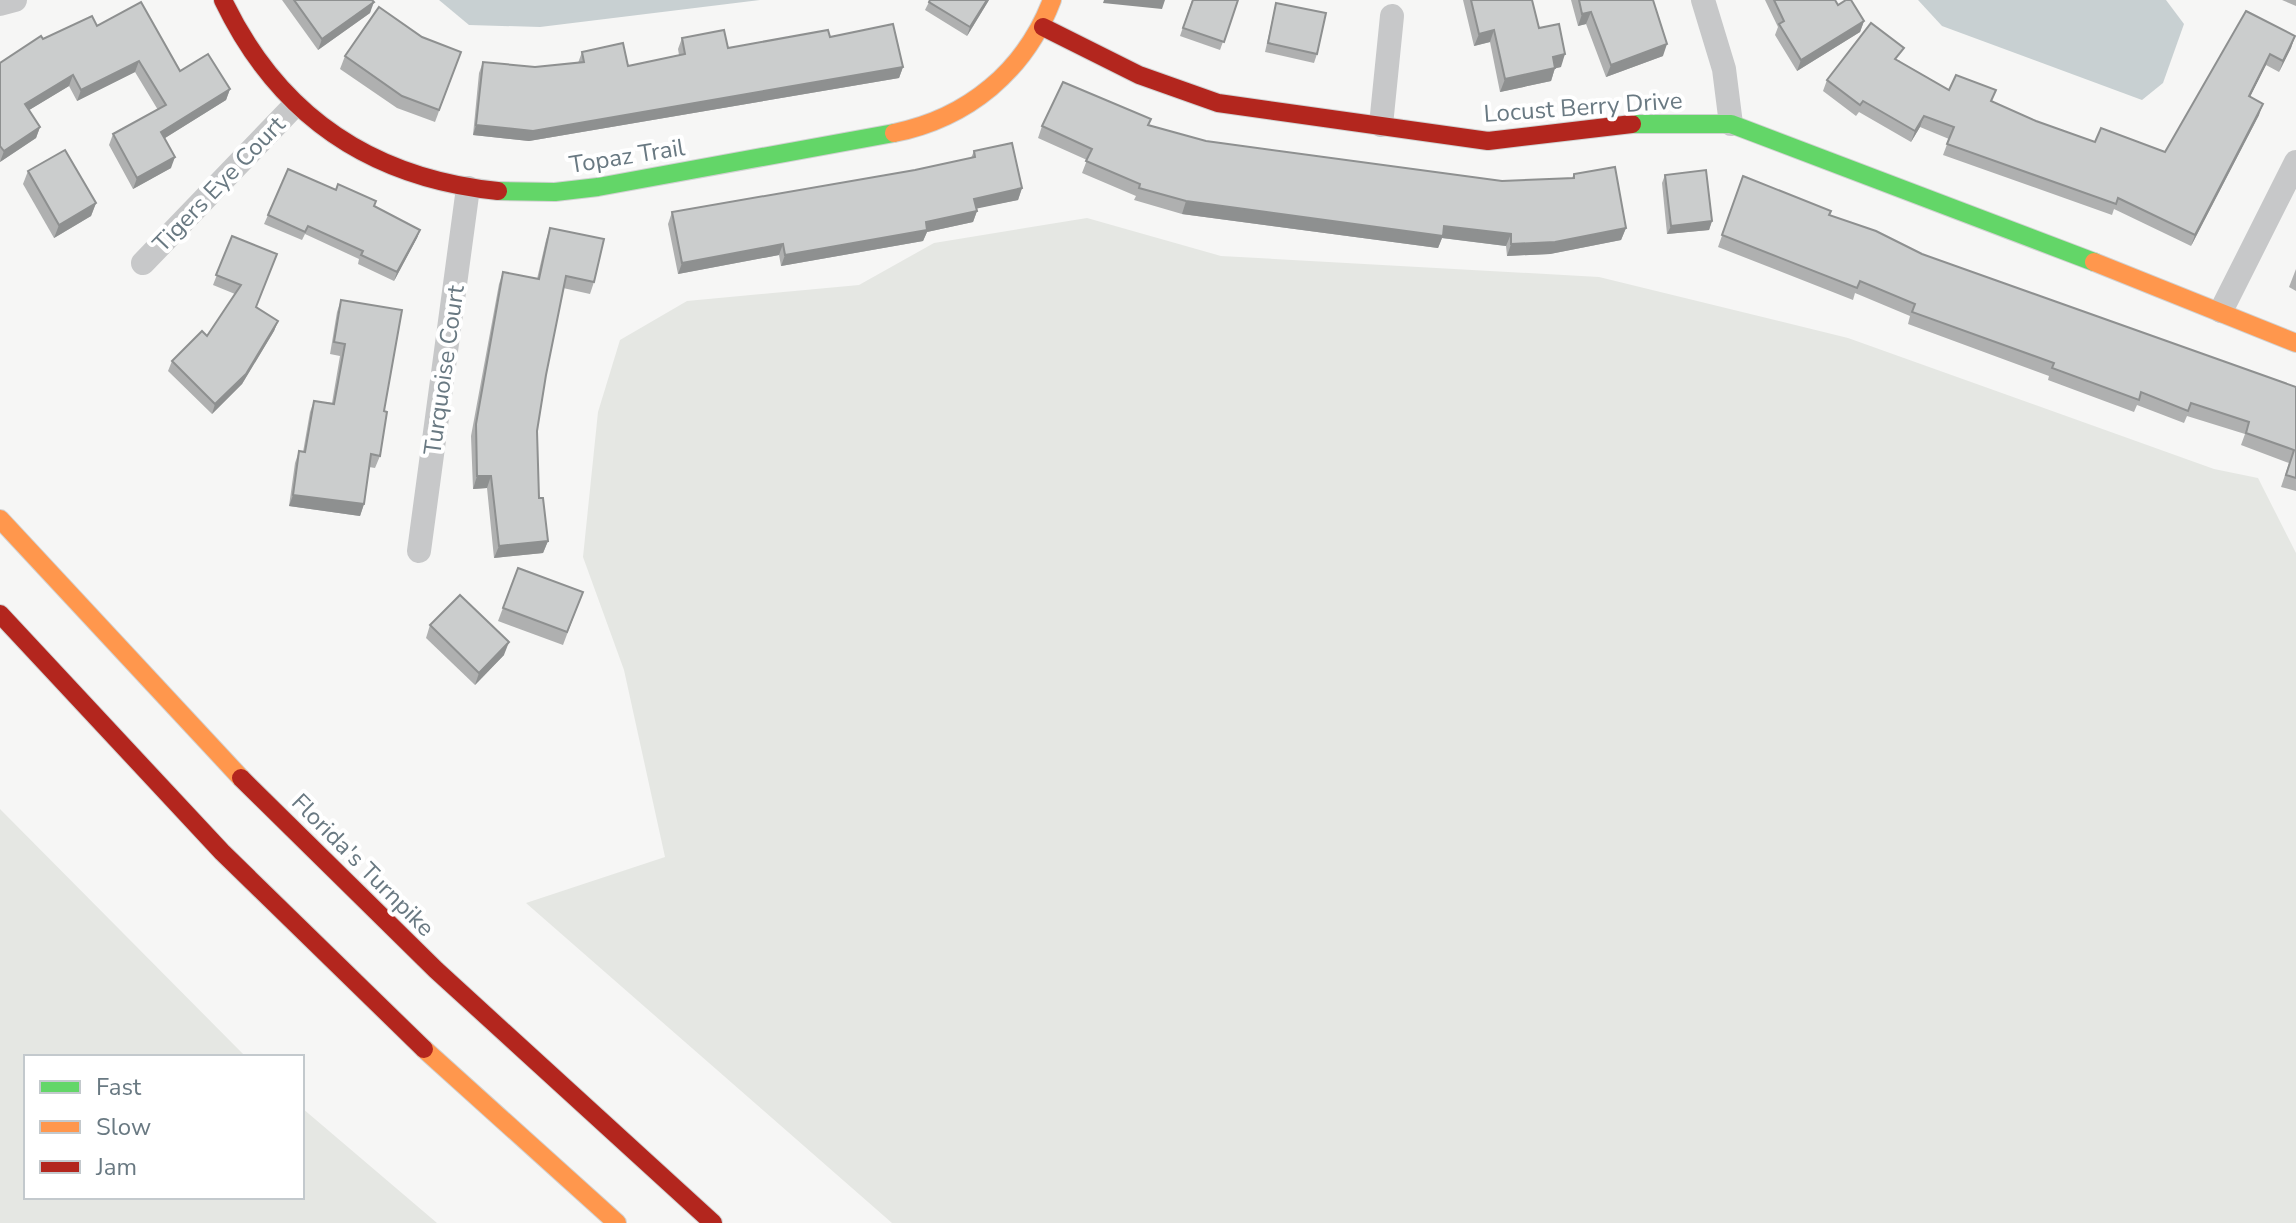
<svg xmlns="http://www.w3.org/2000/svg" width="2296" height="1223" viewBox="0 0 2296 1223" font-family="'Nunito Sans',sans-serif">
	<style>
		.green { fill: #e5e7e3 }
		.water { fill: #c8d0d2 }
		.lines { fill: none; stroke-linecap: round; stroke-linejoin: round }
		.fast-casing { stroke: #d1d2d2; stroke-width: 20 }
		.slow-casing { stroke: #d1d2d2; stroke-width: 20 }
		.jam-casing { stroke: #d1d2d2; stroke-width: 20 }
		.street { stroke: #c7c8c9; stroke-width: 24 }
		.fast { stroke: #63d668; stroke-width: 18 }
		.slow { stroke: #ff974d; stroke-width: 18 }
		.jam { stroke: #b3261e; stroke-width: 18 }
		.wall { fill: #afb0b0 }
		.shaded-wall { fill: #8e9090 }
		.building { fill: #cbcdcd; stroke: #8e9090; stroke-width: 2 }
		.labels { text-anchor: middle; dominant-baseline: central; stroke-width: 8; stroke-linejoin: round; paint-order: stroke }
		.street-label { font-size: 24px; fill: #697982; stroke: #fff }
	</style>
	<rect width="100%" height="100%" fill="#f6f6f5"/>
	<g class="green">
		<path d="M1087,218L1221,256L1599,277L1848,338L2214,469L2258,478L2296,553V1223H892L526,903L665,857L624,670L583,557L598,412L620,340L687,301L859,285L934,243Z"/>
		<path d="M0,809L246,1057H26V1197H302V1108L437,1223H0Z"/>
	</g>
	<g class="water">
		<path d="M439,0H760L540,27L469,25Z"/>
		<path d="M1918,0H2166L2184,24L2163,83L2142,100L1942,26Z"/>
	</g>
	<g class="lines">
		<defs>
			<g id="fast">
				<path d="M1632,124H1731L2094,262"/>
				<path d="M498,191L555,192L598,187L894,133"/>
			</g>
			<g id="slow">
				<path d="M894,133C968,118 1025,71 1052,0"/>
				<path d="M2094,262L2296,343"/>
				<path d="M0,519L241,778"/>
				<path d="M424,1049L617,1223"/>
			</g>
			<g id="jam">
				<path d="M223,0C278,115 370,178 498,191"/>
				<path d="M1043,27L1139,75L1218,103L1488,141L1632,124"/>
				<path d="M0,614L222,852L424,1049"/>
				<path d="M241,778L436,970L713,1223"/>
			</g>
		</defs>
		<use href="#fast" class="fast-casing"/>
		<use href="#slow" class="slow-casing"/>
		<use href="#jam" class="jam-casing"/>
		<g class="street">
			<path d="M1703,0L1724,69L1731,124"/>
			<path d="M0,4L15,0"/>
			<path d="M1381,125L1392,16"/>
			<path d="M143,263L294,106"/>
			<path d="M2221,311L2296,162"/>
			<path d="M419,551L468,188"/>
		</g>
		<use href="#fast" class="fast"/>
		<use href="#slow" class="slow"/>
		<use href="#jam" class="jam"/>
	</g>
	<g class="wall">
		<path d="M282,0H372L370,13L318,50Z"/>
		<path d="M930,0H989L967,36L925,10Z"/>
		<path d="M1192,0H1238L1220,50L1180,36Z"/>
		<path d="M1463,0H1532L1539,28L1561,67L1555,68L1551,81L1500,92L1490,42L1474,46Z"/>
		<path d="M1571,0H1653L1663,56L1606,77L1586,24L1578,26Z"/>
		<path d="M1765,0H1835L1838,5L1864,21L1860,32L1797,71L1775,35L1778,27Z"/>
		<path d="M2282,0H2296V6Z"/>
		<path d="M1276,3L1317,54L1314,63L1265,52Z"/>
		<path d="M2246,11L2295,36L2291,48L2279,72L2266,65L2250,96L2259,115L2191,246L2114,209L2112,215L1943,155L1949,139L1920,127L1911,142L1859,112L1856,116L1823,91L1827,80L1900,60L1899,61L1949,90L1992,102L2036,121L2095,142L2165,152Z"/>
		<path d="M97,26L180,71L230,89L226,100L165,138L171,168L133,189L109,145L113,134L158,110L135,72L77,101L69,86L29,110L40,127L36,138L0,162V63L43,39Z"/>
		<path d="M422,37L461,52L435,122L397,108L340,69L345,56Z"/>
		<path d="M830,37L903,67L899,78L529,141L473,135L479,73L483,62L535,67L578,63L582,52L628,66L679,55L678,49L682,38L728,48Z"/>
		<path d="M1148,125L1206,141L1502,181L1572,178L1574,174L1626,228L1621,240L1550,254L1507,256L1506,246L1442,238L1438,248L1182,214L1134,200L1136,196L1082,173L1087,160L1038,138L1042,126Z"/>
		<path d="M974,151L1022,188L1018,200L976,208L977,211L973,222L927,232L923,241L781,266L779,255L678,274L668,224L672,212L915,170L971,158Z"/>
		<path d="M28,171L96,203L91,216L54,238L23,184Z"/>
		<path d="M1665,175L1712,221L1709,230L1667,234L1662,183Z"/>
		<path d="M1743,176L1829,215L1922,254L2296,387V491L2281,487L2289,463L2241,445L2245,434L2187,416L2184,423L2137,405L2134,412L2048,380L2049,376L1908,324L1910,316L1855,293L1853,300L1718,247Z"/>
		<path d="M374,206L420,230L417,238L394,281L358,264L359,259L305,234L302,240L264,224L268,215Z"/>
		<path d="M550,228L594,282L590,294L563,288L546,375L537,431L539,498L548,541L543,553L494,558L487,488L473,489L471,436L499,284L503,272L537,279L546,240Z"/>
		<path d="M232,236L256,307L278,321L274,331L242,384L212,414L168,371L172,361L207,336L235,294L213,285Z"/>
		<path d="M2296,269V291L2289,287Z"/>
		<path d="M341,300L384,411L380,456L375,468L369,467L364,504L360,516L289,506L295,463L299,451L303,452L310,412L314,401L332,403L340,356L330,354L337,312Z"/>
		<path d="M518,568L583,592L563,645L498,621Z"/>
		<path d="M430,625L504,655L475,685L426,638Z"/>
	</g>
	<g class="shaded-wall">
		<path d="M987,0H989L967,36L970,27Z"/>
		<path d="M1104,0H1165L1162,9L1103,3Z"/>
		<path d="M374,2L370,13L318,50L322,39Z"/>
		<path d="M1591,12L1586,24L1578,26L1582,14Z"/>
		<path d="M1864,21L1860,32L1797,71L1801,60Z"/>
		<path d="M1494,30L1490,42L1474,46L1479,34Z"/>
		<path d="M2295,36L2291,48L2279,72L2283,61Z"/>
		<path d="M1667,44L1663,56L1606,77L1611,65Z"/>
		<path d="M1565,54L1561,67L1548,70L1553,57Z"/>
		<path d="M2270,54L2266,65L2245,107L2249,96Z"/>
		<path d="M139,61L135,72L77,101L81,90Z"/>
		<path d="M903,67L899,78L529,141L473,135L476,125Z"/>
		<path d="M1555,68L1551,81L1500,92L1505,79Z"/>
		<path d="M73,75L69,86L21,115L25,104Z"/>
		<path d="M230,89L226,100L157,143L161,132Z"/>
		<path d="M2263,104L2259,115L2191,246L2195,235Z"/>
		<path d="M1924,116L1920,127L1911,142L1915,131Z"/>
		<path d="M40,127L36,138L0,162L4,151Z"/>
		<path d="M175,157L171,168L133,189L137,178Z"/>
		<path d="M1022,188L1018,200L970,210L974,199Z"/>
		<path d="M1186,201L1444,226L1511,234L1506,246L1442,238L1438,248L1182,214Z"/>
		<path d="M96,203L91,216L54,238L59,225Z"/>
		<path d="M977,211L973,222L927,232L923,241L781,266L785,255Z"/>
		<path d="M1712,221L1709,230L1667,234L1671,226Z"/>
		<path d="M1626,228L1621,240L1550,254L1507,256L1511,244Z"/>
		<path d="M420,230L417,238L394,281L397,272Z"/>
		<path d="M783,244L779,255L678,274L682,263Z"/>
		<path d="M278,321L274,331L242,384L212,414L215,404Z"/>
		<path d="M477,476H491L487,488L473,489Z"/>
		<path d="M293,495L364,504L360,516L289,506Z"/>
		<path d="M548,541L543,553L494,558L499,546Z"/>
		<path d="M509,642L504,655L475,685L479,673Z"/>
	</g>
	<g class="building">
		<path d="M294,0H372L374,2L322,39Z"/>
		<path d="M930,0H987L970,27L929,2Z"/>
		<path d="M1193,0H1238L1224,42L1183,28Z"/>
		<path d="M1471,0H1532L1539,28L1559,24L1565,54L1553,57L1555,68L1505,79L1494,30L1479,34Z"/>
		<path d="M1579,0H1653L1667,44L1611,65L1591,12L1582,14Z"/>
		<path d="M1774,0H1835L1838,5L1846,0H1851L1864,21L1801,60L1779,24L1784,21Z"/>
		<path d="M141,2L180,71L208,54L230,89L161,132L175,157L137,178L113,134L166,105L139,61L81,90L73,75L25,104L40,127L4,151L0,146V63L41,36L43,39L92,16L97,26Z"/>
		<path d="M1276,3L1326,13L1317,54L1268,43Z"/>
		<path d="M379,7L422,37L461,52L439,110L402,96L345,56Z"/>
		<path d="M2246,11L2295,36L2283,61L2270,54L2249,96L2263,104L2195,235L2118,198L2116,204L1947,144L1954,127L1924,116L1915,131L1863,101L1860,105L1827,80L1871,23L1904,48L1895,59L1949,90L1956,75L1996,90L1991,101L2036,121L2095,142L2101,128L2165,152Z"/>
		<path d="M893,24L903,67L533,131L476,125L483,62L535,67L584,62L582,52L623,43L628,66L685,54L682,38L724,30L728,48L828,30L830,37Z"/>
		<path d="M1063,82L1151,119L1148,125L1206,141L1502,181L1574,178V174L1615,167L1626,228L1555,242L1511,244V234L1444,226L1443,236L1186,201L1139,188L1140,184L1086,161L1092,149L1042,126Z"/>
		<path d="M1012,143L1022,188L974,199L977,211L926,222L927,230L785,255L783,244L682,263L672,212L915,170L975,157L974,151Z"/>
		<path d="M65,150L96,203L59,225L28,171Z"/>
		<path d="M288,169L336,190L338,184L376,201L374,206L420,230L397,272L361,255L363,251L308,226L305,232L268,215Z"/>
		<path d="M1706,170L1712,221L1671,226L1665,175Z"/>
		<path d="M1743,176L1831,211L1829,215L1876,231L1922,254L2296,387V478L2286,475L2294,450L2246,433L2249,422L2191,403L2188,411L2141,392L2139,400L2052,368L2054,363L1912,312L1915,304L1860,281L1857,288L1722,235Z"/>
		<path d="M550,228L604,239L594,282L566,276L546,375L537,431L539,498H543L548,541L499,546L491,476H477L476,424L503,272L539,279Z"/>
		<path d="M232,236L277,254L256,307L278,321L246,374L215,404L172,361L202,331L207,336L241,285L216,275Z"/>
		<path d="M341,300L402,310L384,411L387,412L380,456L371,454L364,504L293,495L299,451L305,452L314,401L334,404L345,344L334,342Z"/>
		<path d="M518,568L583,592L567,632L503,608Z"/>
		<path d="M460,595L509,642L479,673L430,625Z"/>
	</g>
	<g class="labels">
		<g class="street-label">
			<text transform="translate(1583 107) rotate(-4)">Locust Berry Drive</text>
			<text transform="translate(627 156) rotate(-9)">Topaz Trail</text>
			<text transform="translate(219 184) rotate(-46)">Tigers Eye Court</text>
			<text transform="translate(444 370) rotate(-82)">Turquoise Court</text>
			<text transform="translate(363 865) rotate(45)">Florida's Turnpike</text>
		</g>
	</g>
	<rect x="24" y="1055" width="280" height="144" fill="#ffffff" stroke="#c3c9cd" stroke-width="2"/>
	<rect x="40" y="1081" width="40" height="12" fill="#63d668" stroke="#c3c9cd" stroke-width="2"/>
	<text x="96" y="1095" font-size="24" fill="#697982">Fast</text>
	<rect x="40" y="1121" width="40" height="12" fill="#ff974d" stroke="#c3c9cd" stroke-width="2"/>
	<text x="96" y="1135" font-size="24" fill="#697982">Slow</text>
	<rect x="40" y="1161" width="40" height="12" fill="#b3261e" stroke="#c3c9cd" stroke-width="2"/>
	<text x="96" y="1175" font-size="24" fill="#697982">Jam</text>
</svg>
